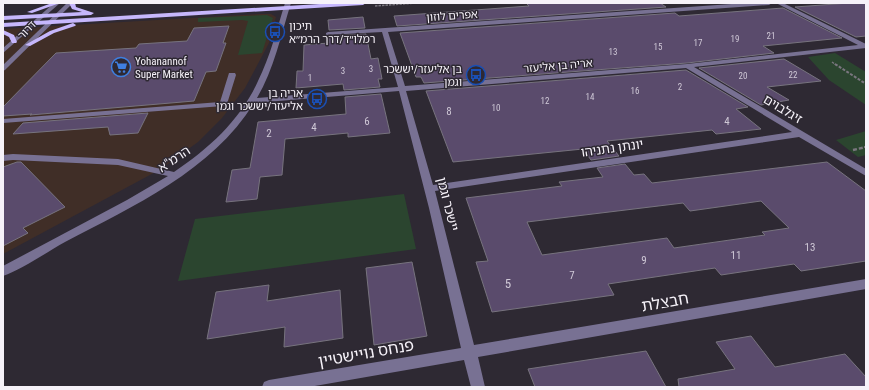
<svg xmlns="http://www.w3.org/2000/svg" width="869" height="390" viewBox="0 0 869 390" font-family="'Roboto Condensed','Noto Sans Hebrew',sans-serif">
	<style>
		.industrial { fill: #402e27 }
		.green { fill: #2b452f }
		.building { fill: #5a4b6c; stroke: #77737e; fill-rule: evenodd }
		.lines { fill: none; stroke-linecap: round; stroke-linejoin: round }
		.path-far2 { stroke: #7a767f; stroke-width: 1.5; stroke-dasharray: 2.5 1; stroke-linecap: butt }
		.path-far1 { stroke: #7a767f; stroke-width: 2; stroke-dasharray: 3 1.5; stroke-linecap: butt }
		.path { stroke: #7a767f; stroke-width: 2.5; stroke-dasharray: 4 2; stroke-linecap: butt }
		.minor { fill: #787193; fill-rule: evenodd }
		.major { fill: #c6b7fc; fill-rule: evenodd }
		.labels { text-anchor: middle; dominant-baseline: central; stroke-width: 3; stroke-linejoin: round; paint-order: stroke }
		.far-number-label { font-size: 9px; fill: #cfc8d6 }
		.far-street-label { font-size: 11px; fill: #f6f2f9; stroke: #2e2933 }
		.far-poi-label { font-size: 11px; fill: #f6f2f9; stroke: #2e2933; text-anchor: start }
		.number-label { font-size: 11px; fill: #cfc8d6 }
		.street-label { font-size: 13px; fill: #f6f2f9; stroke: #2e2933 }
		.near-number-label { font-size: 13px; fill: #cfc8d6 }
		.near-street-label { font-size: 16px; fill: #f6f2f9; stroke: #2e2933 }
	</style>
	<rect width="100%" height="100%" fill="#2e2933"/>
	<path class="industrial" d="M260,14H271L276,17L269,43L245,88L222,118L198,142L161,169L3,254V29Z"/>
	<g class="green">
		<path d="M267,15L273,18L262,53L238,55L248,21L242,20L198,22V18Z"/>
		<path d="M835,53L866,72V105L829,80L808,57Z"/>
		<path d="M866,131V155L858,157L836,140Z"/>
		<path d="M404,194L416,249L178,281L195,219Z"/>
	</g>
	<g class="building">
		<path d="M526,3H660L666,7L397,26L394,16L529,6Z"/>
		<path d="M849,3H866V36L856,37L795,7Z"/>
		<path d="M783,8L842,38L763,46L774,53L687,63L424,83L421,77H416L400,33L675,13L679,16Z"/>
		<path d="M363,17L365,28L329,30L328,20Z"/>
		<path d="M229,26L223,43H226L216,71L206,72L194,101L30,115L32,114L3,116V107L56,53L136,48L139,44L187,41L194,28Z"/>
		<path d="M366,34L371,59L378,58L382,79H378L380,87L344,90L343,84L296,88L297,71H303L304,45L329,43V36Z"/>
		<path d="M784,59L821,81L767,87L789,100L761,105L699,68Z"/>
		<path d="M686,70L748,107L736,109L761,129L716,134L712,130L607,141L619,156L591,160L583,149L453,162L426,91Z"/>
		<path d="M381,94L390,133L348,137V133L285,139L282,175L260,177L257,199L226,202L232,170L250,168L258,122L346,114L345,97Z"/>
		<path d="M148,113L138,133L110,135L108,127L13,134L23,123Z"/>
		<path d="M17,162H21L65,207L23,228L28,233L3,246V167Z"/>
		<path d="M827,162L866,191V261L801,271L794,264L721,275L715,268L608,284L614,295L492,312L476,262L488,261L466,198L562,186L559,182L603,177L597,168L625,164L634,175L644,174L652,183ZM761,201L789,228L762,232L765,235L674,248L667,238L542,255L527,222L683,203L690,211Z"/>
		<path d="M412,262L427,336L374,345L366,268Z"/>
		<path d="M269,285L267,301L340,290L343,338L284,347L285,327L207,339L216,292Z"/>
		<path d="M751,336L775,367L845,354L866,377V387H679L678,379L735,369L716,342Z"/>
		<path d="M646,351L666,387H535L528,369Z"/>
	</g>
	<g class="lines">
		<g class="path-far2">
			<path d="M375,6L416,3"/>
			<path d="M832,62L836,65"/>
		</g>
		<g class="path-far1">
			<path d="M835,64L866,84"/>
			<path d="M864,147H866"/>
		</g>
		<path class="path" d="M853,150L866,147"/>
		<g class="minor">
			<path d="M54,3H60L3,53V48Z"/>
			<path d="M67,3H73L5,70L3,71V65Z"/>
			<path d="M285,3H291C281,35 274,69 257,98L398,87L382,32L326,35V33L328,32L746,3H772L769,5L388,32L405,86L687,64L858,45L776,3H783L866,44V48L694,67L866,169V176L799,137L435,191L474,345L866,279V289L478,357L485,387H471L464,360L309,387H262L264,382L269,380L461,348L429,208L399,91L254,103C212,171 133,206 65,242C47,252 21,270 3,276V266L127,200L168,176L118,165L13,160L3,161V155L13,154L118,159L174,172C210,148 241,119 258,81C270,57 277,29 285,3ZM686,68L792,132L433,185L406,91Z"/>
			<path d="M229,73H235L236,75L227,104L223,106L3,123V119L220,102Z"/>
		</g>
		<g class="major">
			<path d="M52,3H60L32,13L27,12Z"/>
			<path d="M69,3H75L76,7L94,13L91,15L3,20V16L82,12L72,9Z"/>
			<path d="M336,3H366L363,5L3,27V23Z"/>
			<path d="M73,23L76,25L75,26L54,33L30,46L25,45L50,31Z"/>
			<path d="M3,30L14,35L17,42L16,43H12L9,37L3,34Z"/>
		</g>
	</g>
	<defs>
		<symbol id="bus-ring" viewBox="-11 -11 22 22"><circle r="9.5" fill="#2e2933" stroke="#1a4fb4" stroke-width="1.5"/><path d="M-5-6H5V4H4V6H2V4H-2V6H-4V4H-5ZM-3.5-4V0h7V-4ZM-3.5 1.2v1.5H-2V1.2ZM2 1.2v1.5H3.5V1.2Z" fill="#1a4fb4"/></symbol>
		<symbol id="supermarket-ring" viewBox="-11 -11 22 22"><circle r="9.5" fill="#2e2933" stroke="#3f7fe0" stroke-width="1.5"/><path d="M-6-5.5h2.5l.6 2H6L4.5 2H-2.5L-4.4-4H-6ZM-1.5 3.2a1.3 1.3 0 1 0 .1 0ZM3 3.2a1.3 1.3 0 1 0 .1 0Z" fill="#3f7fe0"/></symbol>
	</defs>
	<g fill-rule="evenodd">
		<use href="#bus-ring" x="264" y="21" width="22" height="22"/>
		<use href="#supermarket-ring" x="110" y="56" width="22" height="22"/>
		<use href="#bus-ring" x="465" y="64" width="22" height="22"/>
		<use href="#bus-ring" x="306" y="88" width="22" height="22"/>
	</g>
	<g class="labels">
		<g class="far-number-label">
			<text x="771" y="36">21</text>
			<text x="735" y="39">19</text>
			<text x="698" y="43">17</text>
			<text x="658" y="47">15</text>
			<text x="613" y="52">13</text>
			<text x="371" y="69">3</text>
			<text x="343" y="71">3</text>
			<text x="793" y="75">22</text>
			<text x="743" y="76">20</text>
			<text x="310" y="78">1</text>
			<text x="680" y="87">2</text>
			<text x="635" y="91">16</text>
			<text x="590" y="97">14</text>
			<text x="545" y="101">12</text>
			<text x="496" y="108">10</text>
		</g>
		<g class="far-street-label">
			<text transform="translate(452 16) rotate(-4)">אפרים לוזון</text>
			<text transform="translate(27 30) rotate(-46)">דרור</text>
			<text transform="translate(558 66) rotate(-5)">אריה בן אליעזר</text>
		</g>
		<g class="far-poi-label">
			<text x="289" y="26">תיכון<tspan x="289" dy="13">רמלו״ד/דרך הרמ״א</tspan></text>
			<text x="135" y="61">Yohanannof<tspan x="135" dy="13">Super Market</tspan></text>
			<text x="462" y="69" text-anchor="end">בן אליעזר/יששכר<tspan x="462" dy="13">וגמן</tspan></text>
			<text x="303" y="93" text-anchor="end">אריה בן<tspan x="303" dy="13">אליעזר/יששכר וגמן</tspan></text>
		</g>
		<g class="number-label">
			<text x="449" y="111">8</text>
			<text x="367" y="121">6</text>
			<text x="727" y="121">4</text>
			<text x="314" y="127">4</text>
			<text x="269" y="133">2</text>
			<text x="810" y="247">13</text>
			<text x="736" y="255">11</text>
			<text x="644" y="260">9</text>
			<text x="572" y="275">7</text>
		</g>
		<g class="street-label">
			<text transform="translate(783 109) rotate(31)">זיגלבוים</text>
			<text transform="translate(612 148) rotate(-8)">יונתן נתניהו</text>
			<text transform="translate(174 159) rotate(-34)">הרמ"א</text>
			<text transform="translate(448 204) rotate(76)">יישכר וגמן</text>
		</g>
		<g class="near-number-label">
			<text x="508" y="283">5</text>
		</g>
		<g class="near-street-label">
			<text transform="translate(665 302) rotate(-10)">חבצלת</text>
			<text transform="translate(366 353) rotate(-10)">פנחס נויישטיין</text>
		</g>
	</g>
	<rect width="869" height="390" fill="none" stroke="#f6f2f9" stroke-width="8"/>
</svg>
